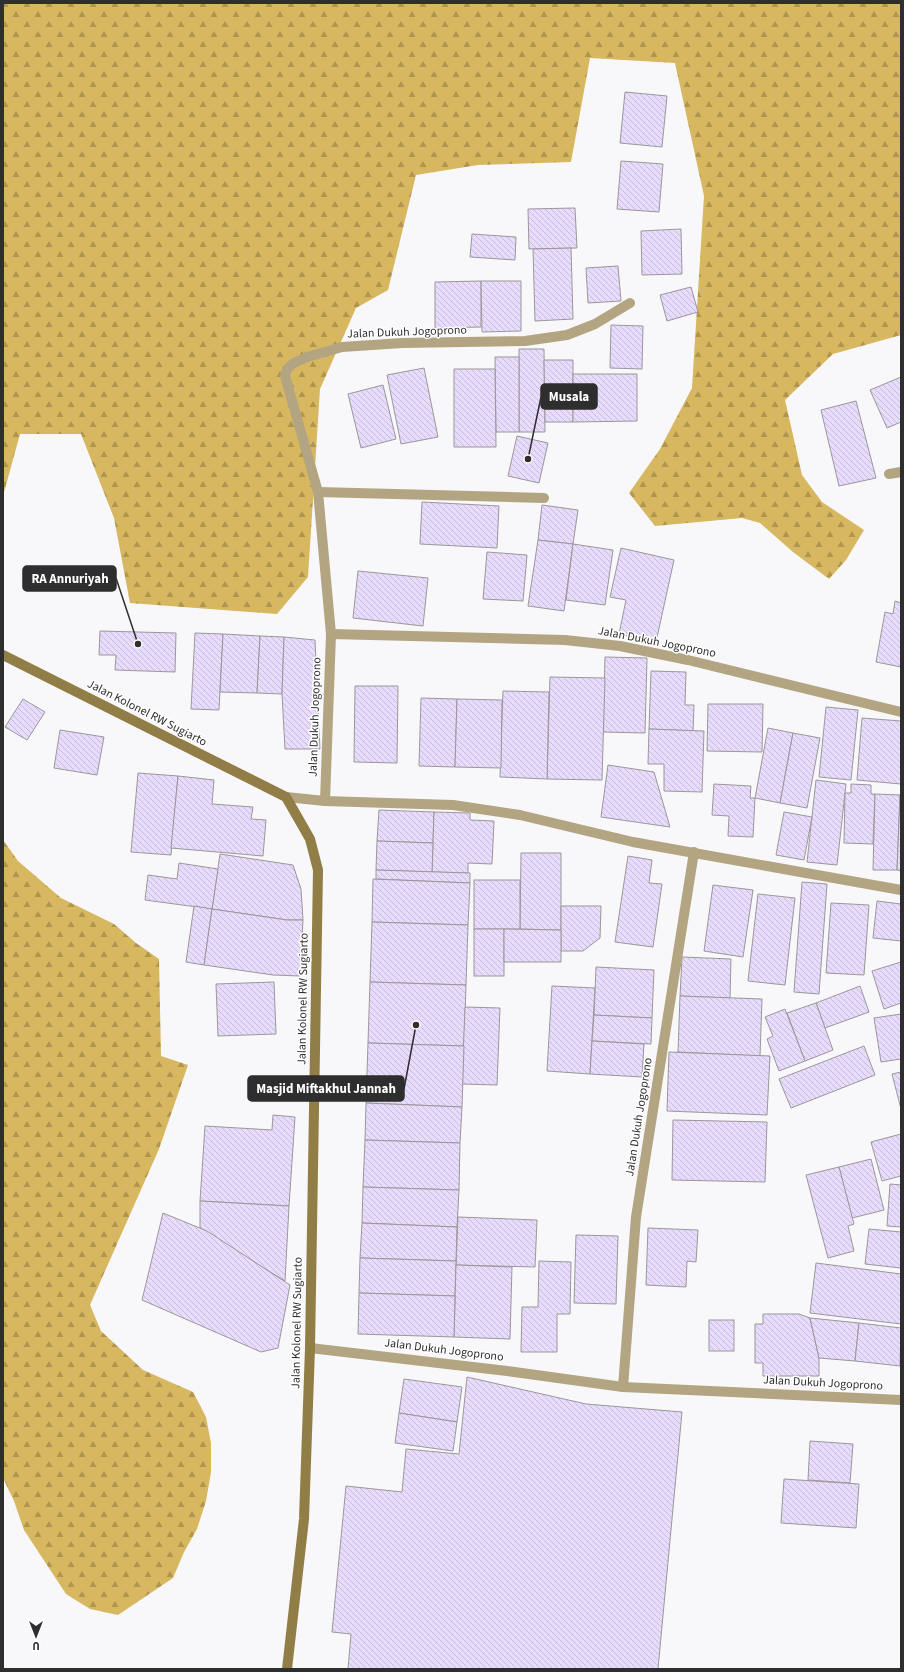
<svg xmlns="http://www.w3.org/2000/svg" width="904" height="1672" viewBox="0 0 904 1672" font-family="'Source Sans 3',sans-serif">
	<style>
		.forest { fill: url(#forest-firs) }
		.building { fill: url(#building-back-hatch); stroke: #99989b }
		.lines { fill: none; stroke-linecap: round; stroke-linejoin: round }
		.street { stroke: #b3a582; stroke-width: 10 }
		.secondary { stroke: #917d46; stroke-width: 10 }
		.labels { text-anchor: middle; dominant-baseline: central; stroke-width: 3; stroke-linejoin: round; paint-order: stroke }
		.street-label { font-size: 12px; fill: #2e2e2f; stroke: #fff }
		.leader { fill: none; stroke: #2e2e2f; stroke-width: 1.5 }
		.callout-dot { fill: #2e2e2f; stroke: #fff; stroke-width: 1.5 }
		.callout { fill: #2e2e2f; stroke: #2e2e2f; stroke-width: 1.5 }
		.callout-label { font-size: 13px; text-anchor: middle; font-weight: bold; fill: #fff }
	</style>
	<defs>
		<pattern id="forest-firs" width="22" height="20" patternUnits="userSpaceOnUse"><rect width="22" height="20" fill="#d7b75f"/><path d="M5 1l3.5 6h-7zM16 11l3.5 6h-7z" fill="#af954f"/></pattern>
		<pattern id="building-back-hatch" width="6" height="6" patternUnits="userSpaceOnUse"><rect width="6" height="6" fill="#e8dbfb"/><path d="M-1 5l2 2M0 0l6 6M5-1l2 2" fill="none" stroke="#c7bcd7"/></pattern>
	</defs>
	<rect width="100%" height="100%" fill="#f8f7fa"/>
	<g class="forest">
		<path d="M3,3H901V335L833,354L785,400L802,475L822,502L864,530L846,560L829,579L793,552L760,523L742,518L655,526L629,493L660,449L692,388L704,196L675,63L590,58L571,162L478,165L416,175L388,290L356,308L320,389L308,577L277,614L130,603L114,518L81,434H20L3,496Z"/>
		<path d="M3,840L18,861L61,898L114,924L136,943L159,959L161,1056L188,1065L159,1149L90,1305L101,1331L143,1370L193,1392L206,1417L211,1443V1472L206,1501L197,1529L184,1552L173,1578L118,1615L90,1609L66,1594L24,1530L14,1501L3,1478Z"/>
	</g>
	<g class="building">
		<path d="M625,92L667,96L662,147L620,143Z"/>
		<path d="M621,161L663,164L659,212L617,209Z"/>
		<path d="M575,208L577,248L529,249L528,209Z"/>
		<path d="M681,229L682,274L642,275L641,231Z"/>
		<path d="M472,234L516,237L515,260L470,257Z"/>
		<path d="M571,248L573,319L535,321L533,249Z"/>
		<path d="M618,266L621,301L588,303L586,268Z"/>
		<path d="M481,281V327L435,328V282Z"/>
		<path d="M481,281H521V331L482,332Z"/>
		<path d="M691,287L698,312L667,321L660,295Z"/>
		<path d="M611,325L643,326L642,369L610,368Z"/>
		<path d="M519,349H544L545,432H519Z"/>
		<path d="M495,357H519V432H496Z"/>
		<path d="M544,360H573V422H545Z"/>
		<path d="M424,368L438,437L401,444L387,375Z"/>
		<path d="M454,369H495L496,447H454Z"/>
		<path d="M573,374H637V421L573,422Z"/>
		<path d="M901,377V422L887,428L870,390Z"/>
		<path d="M383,385L396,439L361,448L348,394Z"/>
		<path d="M856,401L876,478L839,486L821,410Z"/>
		<path d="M517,436L548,443L539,483L508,476Z"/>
		<path d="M422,502L499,506L497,548L420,544Z"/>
		<path d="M542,505L578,510L573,544L538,540Z"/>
		<path d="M538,540L573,544L564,611L528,606Z"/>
		<path d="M573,544L613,550L605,605L566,600Z"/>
		<path d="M621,548L674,560L656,642L619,634L626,600L610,597Z"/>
		<path d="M487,552L527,555L523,601L483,599Z"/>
		<path d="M358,571L428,578L423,626L353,618Z"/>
		<path d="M895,601L901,603V667L876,662L885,612L893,614Z"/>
		<path d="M100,631L176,633L175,672L115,670L116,655H99Z"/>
		<path d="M195,633L223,634L219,710L191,709Z"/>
		<path d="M223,634L260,636L257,693L220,692Z"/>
		<path d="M260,636L284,637L282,694L257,693Z"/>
		<path d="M284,637L315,640L320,749H285L282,694Z"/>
		<path d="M605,657L647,658L645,733L603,732Z"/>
		<path d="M651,671L686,672L685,705H694L693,731L649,729Z"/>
		<path d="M550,677L605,678L602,780L547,779Z"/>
		<path d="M355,686H398L397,763L354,762Z"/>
		<path d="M503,691L549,692L547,779L500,777Z"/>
		<path d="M421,698L457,699L455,767L419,766Z"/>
		<path d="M23,699L45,712L27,740L5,727Z"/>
		<path d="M457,699L502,700L501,768L455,767Z"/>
		<path d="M708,704H763L762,752L707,751Z"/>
		<path d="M826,707L858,710L851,780L819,777Z"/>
		<path d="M862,718L901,721V784L857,780Z"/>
		<path d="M768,728L793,733L780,803L755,798Z"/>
		<path d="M649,729L704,731L702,792L664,791V764H648Z"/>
		<path d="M60,730L104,737L97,775L54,768Z"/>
		<path d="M793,733L820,738L807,808L780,803Z"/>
		<path d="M608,765L654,772L670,827L601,817Z"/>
		<path d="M138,773L178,776L171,855L131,852Z"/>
		<path d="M178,776L214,780L212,804L253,807L251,819L266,820L263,856L171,848Z"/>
		<path d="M816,780L846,784L837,865L807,862Z"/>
		<path d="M714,784L751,786L750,798H755L753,837L728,836L729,816L712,815Z"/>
		<path d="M851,784L871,785V794H875L873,844L844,843L845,793H851Z"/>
		<path d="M875,794L900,795L897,870H873Z"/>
		<path d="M900,795H901V871L897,870Z"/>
		<path d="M379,810L434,812L433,843L377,841Z"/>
		<path d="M434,812L470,813V820L494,821L492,864L468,863V873L432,872Z"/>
		<path d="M784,812L812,817L804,860L776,855Z"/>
		<path d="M377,841L433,843L432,872L376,870Z"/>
		<path d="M521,853H561V930L520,929Z"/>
		<path d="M220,854L293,865L301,889L303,920H287L212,909Z"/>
		<path d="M628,856L652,860L649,883L662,884L653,947L615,942Z"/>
		<path d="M179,863L218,869L212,909L145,900L148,875L177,879Z"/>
		<path d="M376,870L470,873V883L376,879Z"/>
		<path d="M373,879L470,883L468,925L372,922Z"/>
		<rect x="474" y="880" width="46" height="49"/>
		<path d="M802,882L827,884L819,994L794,992Z"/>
		<path d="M713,885L753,890L743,957L704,951Z"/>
		<path d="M758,894L795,898L785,985L748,981Z"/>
		<path d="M877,901L901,904V941L873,938Z"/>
		<path d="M831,903L869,905L864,975L826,973Z"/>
		<path d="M194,906L212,909L204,965L186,962Z"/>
		<path d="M561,906H601L600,938L583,951H561Z"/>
		<path d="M212,909L287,920H303L300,976L273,975L204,965Z"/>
		<path d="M372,922L468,925L466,985L370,982Z"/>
		<rect x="474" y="929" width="30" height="47"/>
		<path d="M504,929L561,930V962H504Z"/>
		<path d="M682,957L731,959L730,998L680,996Z"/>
		<path d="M901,962V1003L884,1009L872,971Z"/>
		<path d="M596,967L654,970L652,1018L594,1015Z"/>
		<path d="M274,982L276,1034L218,1036L216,984Z"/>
		<path d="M370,982L466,985L464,1046L368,1043Z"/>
		<path d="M552,986L595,988L590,1074L547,1071Z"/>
		<path d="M860,986L869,1012L825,1028L816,1003Z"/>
		<path d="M680,996L762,999L760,1056L678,1052Z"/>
		<path d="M816,1003L833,1050L805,1061L787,1013Z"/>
		<path d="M465,1007L500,1008L497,1085L462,1084Z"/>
		<path d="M785,1009L805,1061L779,1071L767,1039L773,1036L765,1017Z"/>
		<path d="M901,1014V1059L881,1062L874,1018Z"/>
		<path d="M594,1015L652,1018L651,1044L592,1041Z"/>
		<path d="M592,1041L644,1044L642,1077L590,1074Z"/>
		<path d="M368,1043L464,1046L462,1107L366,1103Z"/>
		<path d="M864,1046L875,1075L791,1108L779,1079Z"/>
		<path d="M669,1052L770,1056L767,1115L667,1111Z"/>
		<path d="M901,1072V1109L892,1074Z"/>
		<path d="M366,1103L462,1107L460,1143L365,1140Z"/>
		<path d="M273,1115L295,1117L289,1206L200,1201L205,1126L272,1130Z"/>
		<path d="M673,1120L767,1122L765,1182L672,1180Z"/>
		<path d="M901,1134V1176L882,1181L871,1142Z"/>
		<path d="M365,1140L460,1143L459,1190L363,1187Z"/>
		<path d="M871,1159L884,1210L852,1218L839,1167Z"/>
		<path d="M839,1167L854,1224L848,1226L854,1251L828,1258L806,1175Z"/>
		<path d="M890,1184L901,1185V1227L887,1226Z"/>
		<path d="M363,1187L459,1190L457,1227L362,1223Z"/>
		<path d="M200,1201L289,1206L285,1281L200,1229Z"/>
		<path d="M163,1213L207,1231L290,1285L278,1348L261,1352L142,1300Z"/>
		<path d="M458,1217L537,1220L535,1267L456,1265Z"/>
		<path d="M362,1223L457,1227L456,1261L360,1258Z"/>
		<path d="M648,1228L698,1230L696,1262L687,1261L686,1287L646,1285Z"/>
		<path d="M869,1229L901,1232V1268L865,1264Z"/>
		<path d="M576,1235L618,1236L616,1304L574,1303Z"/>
		<path d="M360,1258L456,1261L455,1296L359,1293Z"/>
		<path d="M539,1261L571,1262L570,1314H557V1352H521L522,1307H538Z"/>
		<path d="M816,1263L901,1274V1324L810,1313Z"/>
		<path d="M456,1265L512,1267L510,1339L454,1337Z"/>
		<path d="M359,1293L455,1296L454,1337L358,1334Z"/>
		<path d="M763,1314H799L810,1318L819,1358V1376H763V1363H755V1324H763Z"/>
		<path d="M810,1318L859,1323L855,1361L819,1358Z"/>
		<rect x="709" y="1320" width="25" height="31"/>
		<path d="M859,1323L901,1328L900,1366L855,1361Z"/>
		<path d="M467,1377L586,1404L682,1412L658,1669H348L351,1634L332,1632L346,1486L402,1492L406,1449L459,1454Z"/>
		<path d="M404,1379L462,1387L457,1422L399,1413Z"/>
		<path d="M399,1413L457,1422L453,1451L395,1443Z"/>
		<path d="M810,1441L853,1444L850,1483L808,1480Z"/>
		<path d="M784,1479L859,1484L856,1528L781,1523Z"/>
	</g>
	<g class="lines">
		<g class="street">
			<path d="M889,474L901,472"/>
			<path d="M318,492L544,498"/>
			<path d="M331,634L565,640L620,646L688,660L901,712"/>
			<path d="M286,797L325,801L453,805L520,815L633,842L901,890"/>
			<path d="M325,801L331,634L318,492L285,376L287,369L294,363L307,357L342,347L402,343L525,341L567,335L595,324L630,303"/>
			<path d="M310,1348L507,1371L623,1387L901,1400"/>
			<path d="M623,1387L636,1217L694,852"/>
		</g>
		<path class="secondary" d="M3,655L286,797L310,839L318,870L310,1348L304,1519L287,1669"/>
	</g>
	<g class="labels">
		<g class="street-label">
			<text transform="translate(407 332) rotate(-2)">Jalan Dukuh Jogoprono</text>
			<text transform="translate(657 642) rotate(11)">Jalan Dukuh Jogoprono</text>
			<text transform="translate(147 713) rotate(27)">Jalan Kolonel RW Sugiarto</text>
			<text transform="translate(315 717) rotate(-88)">Jalan Dukuh Jogoprono</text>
			<text transform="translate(303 999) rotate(-89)">Jalan Kolonel RW Sugiarto</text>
			<text transform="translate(639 1117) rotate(-81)">Jalan Dukuh Jogoprono</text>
			<text transform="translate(297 1323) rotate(-89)">Jalan Kolonel RW Sugiarto</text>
			<text transform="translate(444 1350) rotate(7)">Jalan Dukuh Jogoprono</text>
			<text transform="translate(823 1383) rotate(3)">Jalan Dukuh Jogoprono</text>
		</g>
	</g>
	<path class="leader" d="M528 459L541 397M138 644L116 578M416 1025L404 1089"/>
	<g class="callout-dot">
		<circle cx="528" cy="459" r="4"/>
		<circle cx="138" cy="644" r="4"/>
		<circle cx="416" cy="1025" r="4"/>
	</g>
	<g class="callout">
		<rect x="541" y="384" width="56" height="25" rx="4"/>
		<rect x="23" y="566" width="93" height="25" rx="4"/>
		<rect x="248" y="1076" width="156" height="25" rx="4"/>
	</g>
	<g class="callout-label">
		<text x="569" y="401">Musala</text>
		<text x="70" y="583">RA Annuriyah</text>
		<text x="326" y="1093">Masjid Miftakhul Jannah</text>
	</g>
	<rect width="904" height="1672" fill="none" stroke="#2e2e2f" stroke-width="8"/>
	<g transform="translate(36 1636) rotate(180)" stroke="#ffffff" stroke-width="3" paint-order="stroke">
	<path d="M0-3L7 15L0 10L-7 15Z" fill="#2e2e2f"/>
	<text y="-6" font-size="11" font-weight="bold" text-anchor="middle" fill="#2e2e2f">U</text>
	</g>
</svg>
